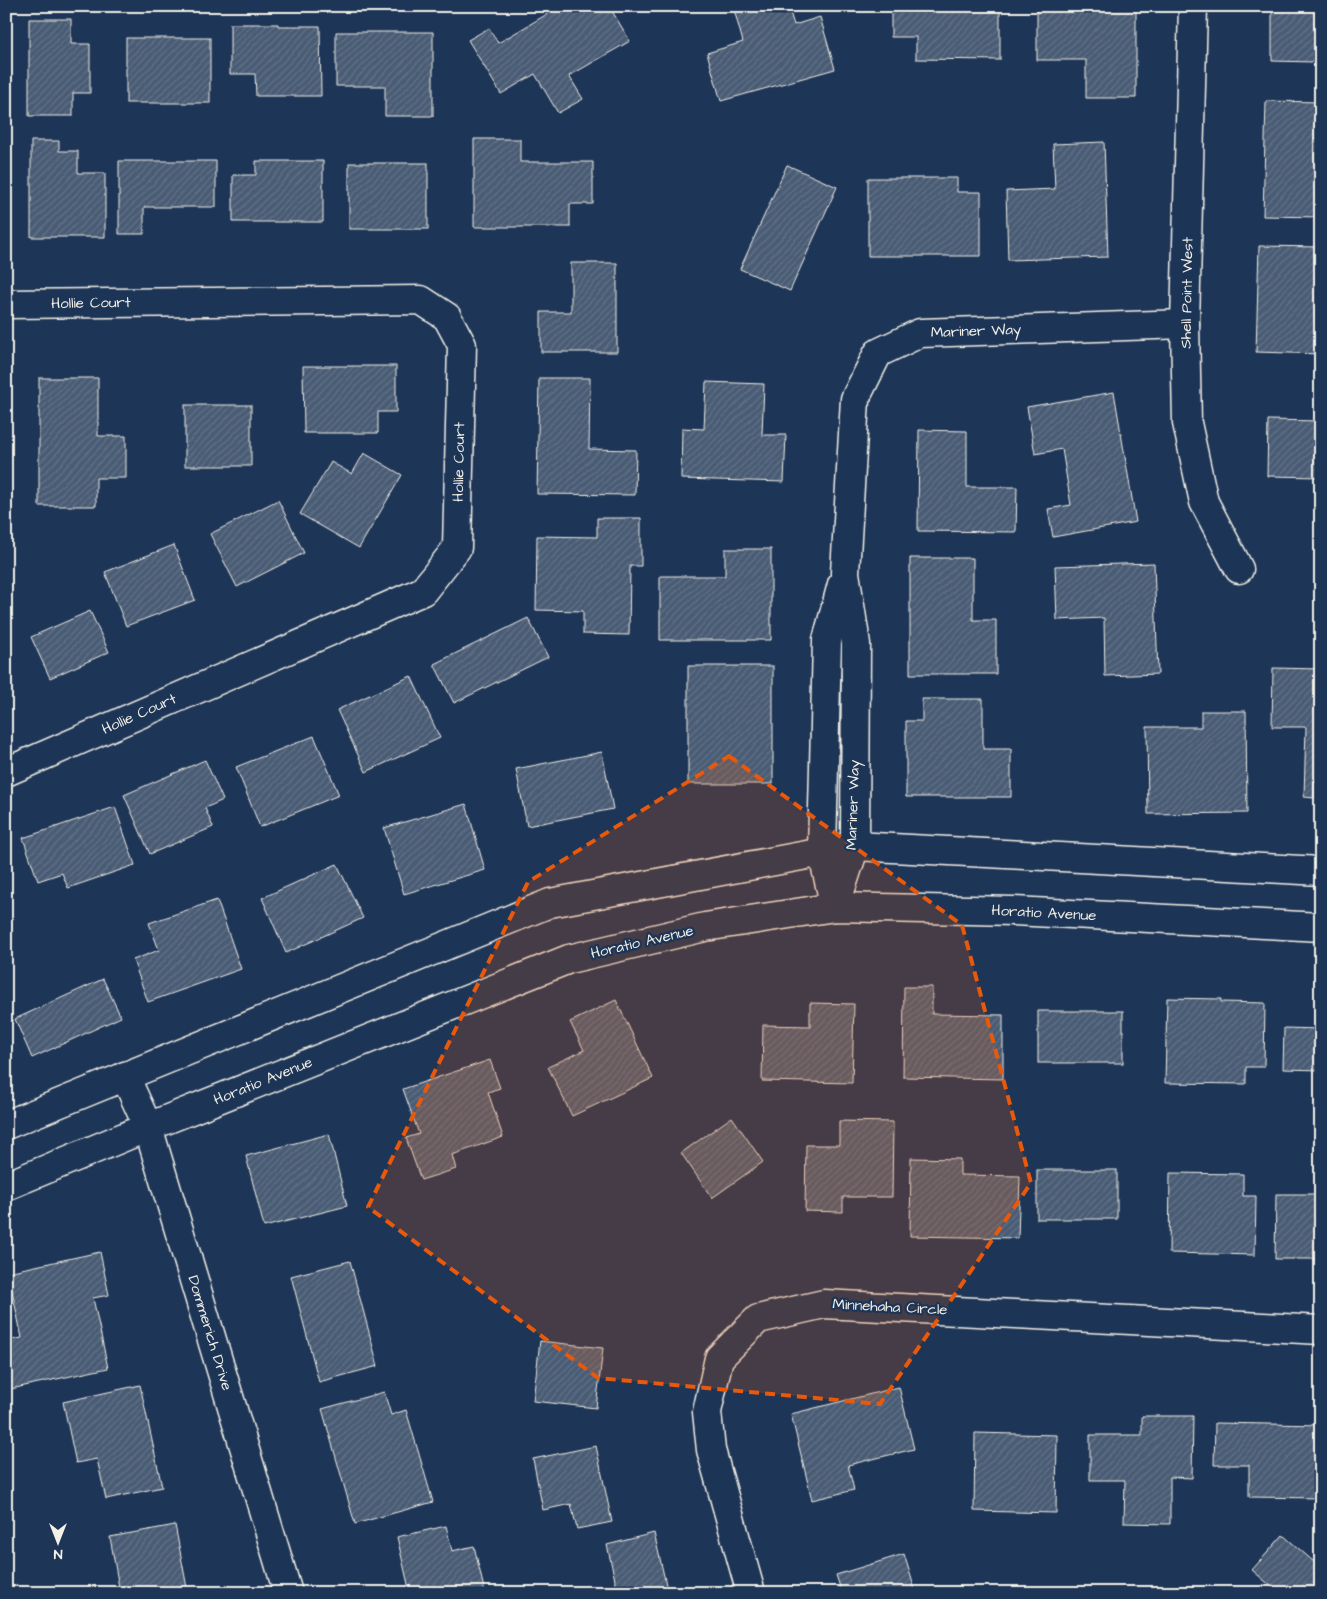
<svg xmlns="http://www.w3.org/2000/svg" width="1327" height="1599" viewBox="0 0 1327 1599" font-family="'Architects Daughter',sans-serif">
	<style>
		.building { fill: url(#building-hatch); stroke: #f4f1e8 }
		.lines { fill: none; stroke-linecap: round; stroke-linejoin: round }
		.minor-casing { stroke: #f4f1e8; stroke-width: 31 }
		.major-casing { stroke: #f4f1e8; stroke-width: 31 }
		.minor { stroke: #1d3557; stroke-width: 28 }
		.major { stroke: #1d3557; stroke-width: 28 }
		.marked { fill: #e8590c; fill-opacity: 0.2; stroke: #e8590c; stroke-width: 4; stroke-dasharray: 10 6; stroke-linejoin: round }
		.labels { text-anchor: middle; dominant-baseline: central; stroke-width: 4.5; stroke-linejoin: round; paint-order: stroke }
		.street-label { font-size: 15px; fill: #f4f1e8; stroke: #1d3557 }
	</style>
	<defs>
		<pattern id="building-hatch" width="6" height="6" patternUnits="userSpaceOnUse" patternTransform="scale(1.25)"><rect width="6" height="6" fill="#485b74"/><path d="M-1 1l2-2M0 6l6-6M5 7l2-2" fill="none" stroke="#637388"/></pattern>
	</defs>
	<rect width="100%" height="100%" fill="#1d3557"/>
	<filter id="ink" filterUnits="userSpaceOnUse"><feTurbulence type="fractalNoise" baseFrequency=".02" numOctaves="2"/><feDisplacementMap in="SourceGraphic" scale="10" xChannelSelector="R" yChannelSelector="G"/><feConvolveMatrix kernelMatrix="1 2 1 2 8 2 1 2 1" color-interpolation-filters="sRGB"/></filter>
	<g filter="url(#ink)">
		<g class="building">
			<path d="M561,6H609L630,41L569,76L583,99L558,113L535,74L501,94L468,40L489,28L498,43Z"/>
			<path d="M733,6H788L794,25L820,17L835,69L721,101L707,53L743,42Z"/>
			<path d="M891,6H1000V60L916,59V37H891Z"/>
			<path d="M1037,6H1136V98H1086V60H1037Z"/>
			<path d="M1272,6H1321V22H1315L1314,62L1272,61Z"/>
			<path d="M29,19H71V44H90V93H73V116H29Z"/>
			<path d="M230,24H278V26H320L321,96H256L255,74H230Z"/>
			<path d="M336,32H433V116H385V86H336Z"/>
			<rect x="126" y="38" width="84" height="65"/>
			<path d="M1266,101L1321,102V217L1263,216Z"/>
			<path d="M474,139H520V162H593V204H570V227H474Z"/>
			<path d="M31,141H59V151H78V173H105V237H31Z"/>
			<path d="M1104,142L1108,257L1008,260L1006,191L1055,189L1053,144Z"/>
			<path d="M119,161H216V207H144V234H119Z"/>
			<path d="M256,161H323V222H233V175H256Z"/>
			<rect x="349" y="163" width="79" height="66"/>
			<path d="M787,165L837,187L790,291L740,269Z"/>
			<path d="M868,178H957V192H981V256H868Z"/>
			<path d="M1259,246L1321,247V354L1256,352Z"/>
			<path d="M571,263H617V352H541V312H571Z"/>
			<path d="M303,366H396V412H378V433H304Z"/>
			<path d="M39,378H98V436H126V478H96V506H39Z"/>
			<path d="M539,378H590L589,449L636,450L635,495L537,494Z"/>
			<path d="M706,382L764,384L762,435H786L784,482L681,479L682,428L704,429Z"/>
			<path d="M1114,392L1136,522L1053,537L1048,509L1071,505L1062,449L1035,454L1027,407Z"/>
			<rect x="185" y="405" width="66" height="61"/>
			<path d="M1268,420L1321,421V477L1267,476Z"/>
			<path d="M919,430L967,431V487H1017L1016,532L918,531Z"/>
			<path d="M364,453L402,475L359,548L300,514L331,462L352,474Z"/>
			<path d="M278,500L304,553L237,587L210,534Z"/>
			<path d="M597,518H641V566H630L629,635L583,634V611L536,610L537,536L597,537Z"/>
			<path d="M174,545L195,600L126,626L105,572Z"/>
			<path d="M725,549H771V640H660V576H725Z"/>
			<path d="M910,558H973V620H996V674H910Z"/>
			<path d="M1154,563L1158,674L1105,676L1104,618L1057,620L1055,566Z"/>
			<path d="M90,611L109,652L50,678L31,637Z"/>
			<path d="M528,618L548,657L454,703L434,664Z"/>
			<rect x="688" y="666" width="85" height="118"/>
			<path d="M1273,668L1321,669V781H1314V798L1304,797L1306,727H1272Z"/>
			<path d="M411,676L440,738L366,772L337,710Z"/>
			<path d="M922,699H983V749H1011V797H906V721H922Z"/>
			<path d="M1201,711H1246L1247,813L1148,814L1147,727H1201Z"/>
			<path d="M314,736L339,795L260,827L236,767Z"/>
			<path d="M602,752L613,809L527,826L516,769Z"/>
			<path d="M205,760L223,800L205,808L213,827L150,854L124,795Z"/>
			<path d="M466,804L485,870L404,894L384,828Z"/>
			<path d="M115,807L135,865L68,888L62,873L38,881L23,838Z"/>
			<path d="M337,864L363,918L286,953L262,898Z"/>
			<path d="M217,900L241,969L148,1002L133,960L159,950L149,923Z"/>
			<path d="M103,979L121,1017L32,1058L15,1019Z"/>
			<path d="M904,987H932V1014L1003,1015V1079L903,1077Z"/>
			<path d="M1167,998L1221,999V1002L1265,1003L1264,1067H1246V1084L1165,1083Z"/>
			<path d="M616,1000L653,1078L572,1116L548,1067L584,1050L570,1022Z"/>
			<path d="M810,1003L854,1004L852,1083L762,1081L763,1025L810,1026Z"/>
			<rect x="1038" y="1011" width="85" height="52"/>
			<path d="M1284,1028L1321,1029V1070L1283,1069Z"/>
			<path d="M490,1060L500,1088L488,1092L503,1137L452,1155L456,1169L421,1180L406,1138L419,1134L403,1089Z"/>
			<path d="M732,1117L763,1162L712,1198L681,1153Z"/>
			<path d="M839,1121L893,1122L892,1197H843V1212L805,1211L806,1145H839Z"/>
			<path d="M329,1134L347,1206L264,1227L246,1156Z"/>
			<path d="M911,1158L960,1159V1175L1020,1176L1018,1238L910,1236Z"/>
			<rect x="1037" y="1170" width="80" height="49"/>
			<path d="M1170,1173L1243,1174V1196H1256L1255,1255L1169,1253Z"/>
			<path d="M1276,1194H1321V1259H1275Z"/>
			<path d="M100,1252L109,1295L93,1298L108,1368L6,1390V1341L22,1338L8,1272Z"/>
			<path d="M350,1261L378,1366L319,1382L291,1276Z"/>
			<path d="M540,1341L603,1348L596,1408L533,1401Z"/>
			<path d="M140,1385L162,1487L106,1499L97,1459L76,1463L63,1402Z"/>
			<path d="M899,1387L914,1449L848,1465L854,1490L812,1500L791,1414Z"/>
			<path d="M384,1392L391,1415L406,1410L433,1502L355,1524L322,1409Z"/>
			<path d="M1142,1416H1193L1192,1478L1170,1477V1524L1124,1523L1125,1480H1090V1435H1142Z"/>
			<path d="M1215,1423L1321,1425V1498L1249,1497V1465H1214Z"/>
			<path d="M975,1433L1057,1435L1056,1513L974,1511Z"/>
			<path d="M596,1446L612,1522L577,1529L571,1504L543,1510L533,1459Z"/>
			<path d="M175,1525L188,1593H120L110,1537Z"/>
			<path d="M446,1526L452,1551L474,1546L485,1593H410L397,1537Z"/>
			<path d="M654,1533L668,1593H618L607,1545Z"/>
			<path d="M1283,1535L1321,1568V1593H1279L1252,1570Z"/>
			<path d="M904,1554L916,1593H842L836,1575Z"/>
		</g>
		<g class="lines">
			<defs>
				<g id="minor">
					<path d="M1193,6L1185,324L1187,423L1204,502L1239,569"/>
					<path d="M6,304L421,300L447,317L462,345L457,548L423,591L6,772"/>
					<path d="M835,907L855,846L856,644L845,573L855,399L878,353L920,333L1185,324"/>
					<path d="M835,907L822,851L827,640L842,584"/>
					<path d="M125,1076L148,1127L288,1593"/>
					<path d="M751,1593L711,1450L707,1412L719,1358L758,1319L824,1304L1321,1330"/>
				</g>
				<g id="major">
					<path d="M6,1125L550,903L855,846L1321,871"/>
					<path d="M6,1186L148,1127L569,959L705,927L835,907L1014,911L1321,927"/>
				</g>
			</defs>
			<use href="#minor" class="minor-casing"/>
			<use href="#major" class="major-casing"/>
			<use href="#minor" class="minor"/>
			<use href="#major" class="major"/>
		</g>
	</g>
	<path class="marked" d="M729,756L962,925L1031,1183L880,1404L598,1378L368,1207L528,882Z"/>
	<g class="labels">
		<g class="street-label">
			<text transform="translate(1187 293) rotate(-89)">Shell Point West</text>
			<text transform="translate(91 303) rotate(-1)">Hollie Court</text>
			<text transform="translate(976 331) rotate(-2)">Mariner Way</text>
			<text transform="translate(459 462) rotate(-89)">Hollie Court</text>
			<text transform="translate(139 714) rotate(-24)">Hollie Court</text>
			<text transform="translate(853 805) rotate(-88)">Mariner Way</text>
			<text transform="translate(1044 913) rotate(3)">Horatio Avenue</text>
			<text transform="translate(642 942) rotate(-13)">Horatio Avenue</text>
			<text transform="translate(263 1081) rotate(-22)">Horatio Avenue</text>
			<text transform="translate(890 1307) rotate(3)">Minnehaha Circle</text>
			<text transform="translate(210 1333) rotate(73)">Dommerich Drive</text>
		</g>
	</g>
	<rect width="1327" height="1599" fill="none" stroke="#1d3557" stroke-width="25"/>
	<rect x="12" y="12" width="1302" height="1574" fill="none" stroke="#f4f1e8" stroke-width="2" filter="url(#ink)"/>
	<g transform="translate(58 1542) rotate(180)" stroke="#1d3557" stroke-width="4" paint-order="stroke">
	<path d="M0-4L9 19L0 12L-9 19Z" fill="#f4f1e8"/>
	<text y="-8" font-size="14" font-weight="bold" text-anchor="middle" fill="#f4f1e8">N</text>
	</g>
</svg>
